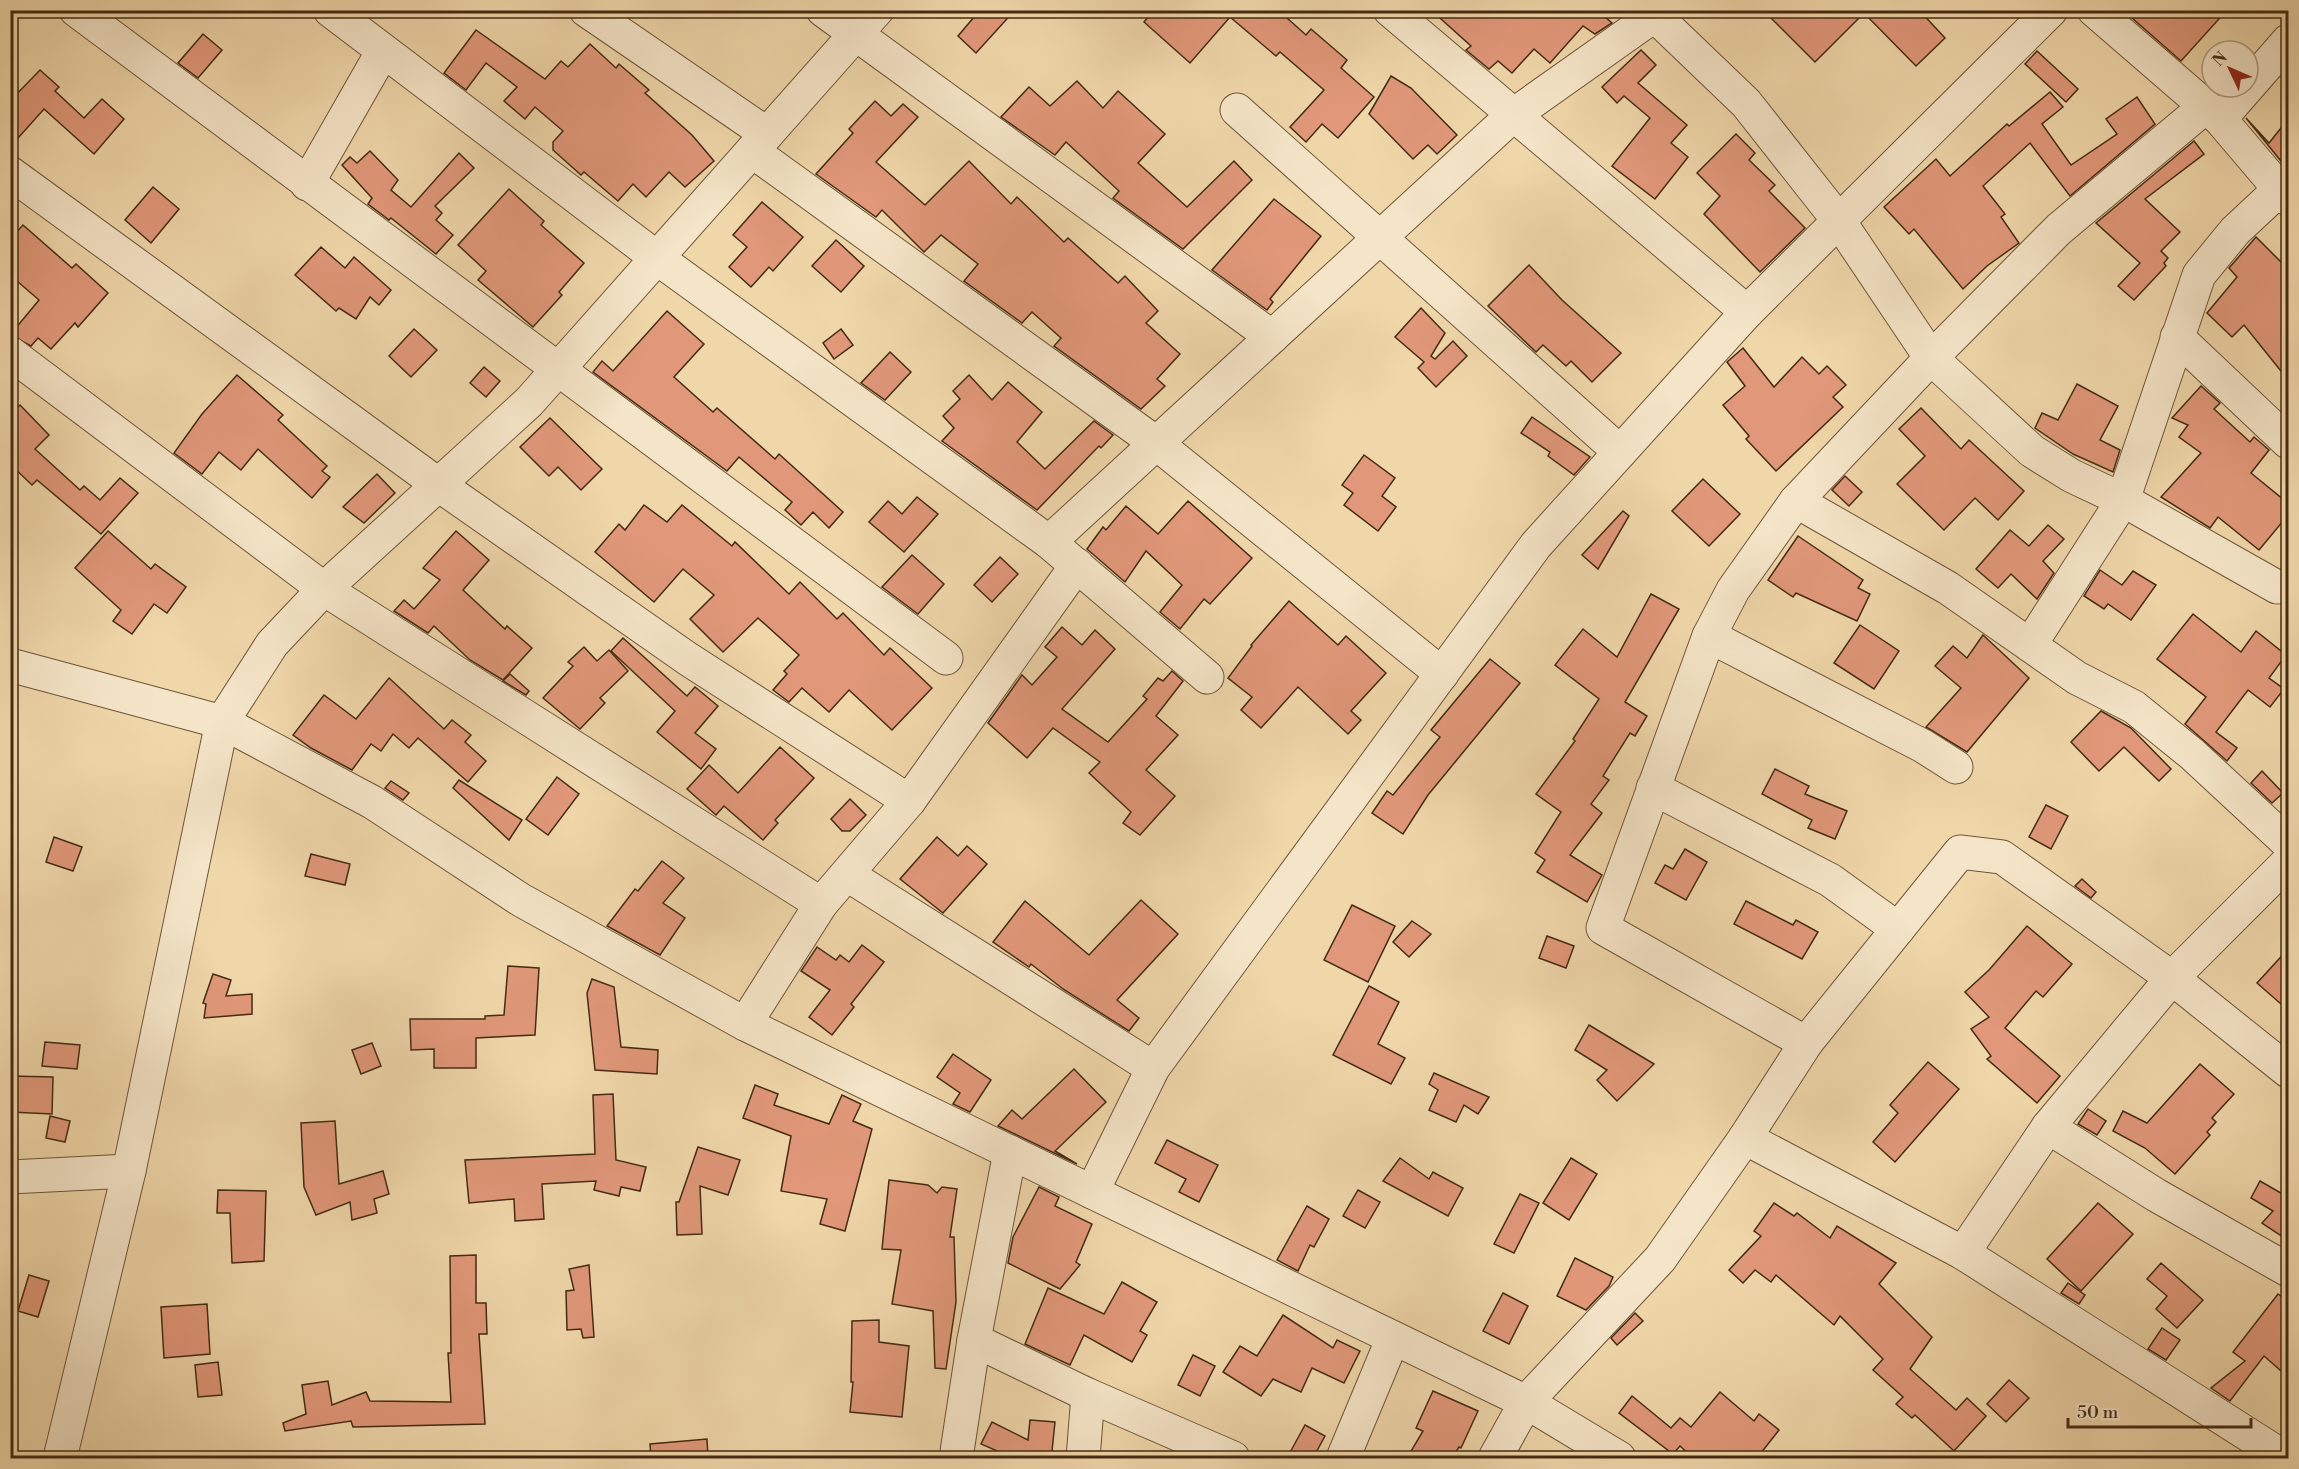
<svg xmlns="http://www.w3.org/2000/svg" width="2299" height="1469" viewBox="0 0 2299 1469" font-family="'Libre Bodoni',serif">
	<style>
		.building { fill: #e1987a; stroke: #442b12; stroke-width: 1.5 }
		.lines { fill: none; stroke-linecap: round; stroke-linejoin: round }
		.minor-casing { stroke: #6f5638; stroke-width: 35 }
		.minor { stroke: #f5e5c8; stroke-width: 33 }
	</style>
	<rect width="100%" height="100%" fill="#f0d7aa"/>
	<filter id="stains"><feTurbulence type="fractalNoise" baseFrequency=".00333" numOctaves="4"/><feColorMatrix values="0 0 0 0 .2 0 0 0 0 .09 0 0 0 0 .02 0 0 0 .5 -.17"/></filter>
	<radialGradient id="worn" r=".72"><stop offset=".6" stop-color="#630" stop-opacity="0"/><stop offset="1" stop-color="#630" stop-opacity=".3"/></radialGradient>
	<g class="building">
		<path d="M980,10H1015L976,53L958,36Z"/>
		<path d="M1154,10H1278L1306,35L1311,29L1347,60L1341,68L1374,97L1338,138L1322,124L1306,142L1290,127L1324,90L1280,52L1276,56L1230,17L1190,63L1144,22Z"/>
		<path d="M1431,10H1597L1612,23L1595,34L1583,26L1550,63L1534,49L1512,73L1498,61L1489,69L1466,50L1471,46Z"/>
		<path d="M1763,10H1919L1945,38L1916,66L1864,13L1815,62Z"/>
		<path d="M2123,10H2227L2181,61Z"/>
		<path d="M476,30L545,79L561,61L568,67L590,44L616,68L619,64L649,90L645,93L692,135L714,161L685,187L669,172L646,197L633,184L618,201L584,172L581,175L553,150V142L563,131L535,107L525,119L504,101L517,87L486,63L466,90L444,73Z"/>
		<path d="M203,34L222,50L198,78L178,63Z"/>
		<path d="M1641,50L1656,65L1638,83L1687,125L1671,143L1688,157L1655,199L1612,166L1650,118L1624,96L1617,103L1602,87Z"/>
		<path d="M2037,51L2078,89L2066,102L2025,64Z"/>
		<path d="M40,70L59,87L55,91L84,118L102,99L124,119L94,154L44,109L10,147V101Z"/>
		<path d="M1391,76L1411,88L1457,135L1437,154L1428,145L1413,159L1369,114Z"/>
		<path d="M1077,81L1103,108L1118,91L1165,134L1138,163L1187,207L1234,161L1252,180L1183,249L1113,198L1119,191L1066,142L1055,155L1001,117L1029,87L1050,106Z"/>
		<path d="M2050,92L2063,107L2042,124L2071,165L2117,134L2106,119L2137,97L2155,124L2070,196L2030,143L1983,186L2005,214L2001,217L2019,243L1987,266L1963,289L1914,229L1909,234L1884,207L1936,159L1950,176L2007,124L2009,126Z"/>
		<path d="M875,101L891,116L903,104L918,117L876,162L925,205L969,161L1011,204L1017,197L1064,242L1068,238L1118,283L1125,276L1158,311L1146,323L1180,354L1157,379L1165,386L1141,409L1054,346L1061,338L1032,312L1022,323L964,281L978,264L941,235L924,252L882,210L876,217L816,174L853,133L849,129Z"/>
		<path d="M2246,118L2269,143L2289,118V171Z"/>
		<path d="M1736,134L1755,153L1749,160L1775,185L1769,191L1805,228L1760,272L1704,214L1720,196L1697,173Z"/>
		<path d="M2194,141L2204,154L2145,199L2180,232L2161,251L2168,258L2164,263L2166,266L2134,300L2118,286L2140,263L2096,223Z"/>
		<path d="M370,151L398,180L391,190L411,207L459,153L474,168L435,206L442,213L436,220L453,235L436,254L391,218L389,220L368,204L372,198L342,165L350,157L357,163Z"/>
		<path d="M153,187L179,209L151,243L125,220Z"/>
		<path d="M509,189L544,221L541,225L584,263L559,292L562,295L533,327L478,280L486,271L458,245Z"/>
		<path d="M1274,199L1321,236L1270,299L1273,302L1267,310L1212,270Z"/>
		<path d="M762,202L803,237L773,271L769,267L751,287L729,267L747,247L733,235Z"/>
		<path d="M23,225L72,268L76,264L108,293L78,327L75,323L51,349L38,338L31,346L10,335L39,300L10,275V239Z"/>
		<path d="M2256,237L2289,270V381L2244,325L2232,337L2207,313L2237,277L2229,268Z"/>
		<path d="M836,240L864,266L841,292L812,266Z"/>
		<path d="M321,247L345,268L354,257L391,290L379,305L370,297L356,319L339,308L336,311L295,275Z"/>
		<path d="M1529,265L1562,300L1621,353L1592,382L1571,361L1566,366L1543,345L1536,352L1488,306Z"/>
		<path d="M1421,308L1445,333L1431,356L1435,359L1453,341L1467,356L1436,387L1418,368L1424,362L1395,337Z"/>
		<path d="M667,311L704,344L674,377L713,412L717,408L775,459L779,454L843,512L829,528L813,512L801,525L785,510L792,502L739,457L727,471L593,372L602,361L613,371Z"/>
		<path d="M414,329L437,350L411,377L389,356Z"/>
		<path d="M841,329L853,345L834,359L823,343Z"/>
		<path d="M1743,348L1774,387L1802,357L1819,374L1827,366L1846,385L1833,397L1843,407L1776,471L1746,439L1749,436L1723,405L1745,386L1727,362Z"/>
		<path d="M890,352L911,372L885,400L861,383Z"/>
		<path d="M484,367L500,381L486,397L470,383Z"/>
		<path d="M237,375L283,415L278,420L327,466L322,471L330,477L312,498L258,449L241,470L219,452L202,474L174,453L202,414Z"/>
		<path d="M969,375L992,400L1008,382L1042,412L1017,442L1045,469L1094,421L1113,435L1101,448L1099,446L1037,510L942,441L954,428L943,416L960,399L953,391Z"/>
		<path d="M2077,384L2118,406L2100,440L2120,450L2113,472L2073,454L2035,428L2042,413L2058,420Z"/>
		<path d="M2201,386L2220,403L2214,409L2250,442L2254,437L2269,450L2251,473L2289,504V514L2259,550L2218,517L2210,528L2161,497L2201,453L2179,437L2188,425L2172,418Z"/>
		<path d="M20,405L49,435L35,449L80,490L84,486L100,500L120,478L138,493L101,534L37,480L32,485L10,464V415Z"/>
		<path d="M1921,408L1961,449L1969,440L2024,491L1998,520L1975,498L1944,530L1897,484L1925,456L1899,429Z"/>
		<path d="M1532,417L1590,457L1574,475L1548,456L1550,452L1521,433Z"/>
		<path d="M550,418L602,469L581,490L558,467L549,476L520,447Z"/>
		<path d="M1364,455L1395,478L1382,496L1396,507L1378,531L1344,505L1353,493L1342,485Z"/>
		<path d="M377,474L395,493L364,523L343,507Z"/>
		<path d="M1845,476L1862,492L1849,506L1832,490Z"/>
		<path d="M1703,479L1740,514L1709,546L1672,511Z"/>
		<path d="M917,497L938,514L904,552L869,522L888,501L902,514Z"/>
		<path d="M1188,501L1252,558L1210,604L1204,599L1180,629L1160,612L1182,585L1146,551L1125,582L1087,549L1103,527L1106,530L1126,506L1158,534Z"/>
		<path d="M644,505L667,522L682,505L732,546L735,542L789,594L800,582L837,619L843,613L884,655L890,648L932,688L892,730L849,690L829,712L802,688L789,702L773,690L787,674L784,671L799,655L758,618L723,652L690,619L714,595L683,569L654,602L595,552L619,524L625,530Z"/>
		<path d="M1623,511L1629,516L1598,569L1582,555Z"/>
		<path d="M2048,525L2064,539L2043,561L2054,573L2037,599L2011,574L1998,588L1976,569L2010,530L2029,546Z"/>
		<path d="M108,531L151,569L155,564L186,587L167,613L154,604L132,634L113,621L121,610L75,568Z"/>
		<path d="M456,531L489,560L463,590L505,629L507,626L532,648L503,680L470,660L434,626L428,633L394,611L404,600L414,609L440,580L423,568Z"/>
		<path d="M1798,536L1863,580L1858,588L1870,594L1857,621L1796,593L1793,597L1768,580Z"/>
		<path d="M912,555L944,584L918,614L882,587Z"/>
		<path d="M1000,557L1018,574L992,602L974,585Z"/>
		<path d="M2100,570L2122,585L2133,571L2156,585L2131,620L2108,604L2104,609L2084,596Z"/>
		<path d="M1651,594L1679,609L1625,702L1647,716L1635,736L1630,733L1603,776L1609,780L1591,804L1602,813L1570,855L1602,875L1587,902L1537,872L1545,860L1535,853L1561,812L1536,794L1575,741L1573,739L1599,699L1555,665L1583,629L1617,657Z"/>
		<path d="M1289,601L1338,645L1346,636L1386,673L1351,711L1361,720L1348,734L1298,687L1261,728L1241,710L1252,697L1228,678L1252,646L1251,645Z"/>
		<path d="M2193,614L2241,652L2256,631L2286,655L2269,678L2284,689L2270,707L2248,690L2216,732L2237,748L2227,761L2185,724L2206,697L2157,659Z"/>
		<path d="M1860,625L1899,651L1874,689L1834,663Z"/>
		<path d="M1062,627L1082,645L1095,630L1115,649L1062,709L1108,742L1147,699L1143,696L1158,678L1163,681L1172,671L1183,681L1156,716L1178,735L1146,770L1175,796L1140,835L1123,823L1131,812L1089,773L1100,762L1053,728L1027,758L988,723L1022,675L1032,685L1057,657L1045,647Z"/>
		<path d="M1983,635L2029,678L1967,752L1926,727L1961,688L1935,666L1953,646L1967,658Z"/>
		<path d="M623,638L687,696L695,687L718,706L695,733L716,749L701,769L657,732L675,711L611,651Z"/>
		<path d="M584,647L597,661L609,650L628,671L600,698L605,703L580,729L543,698L573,666L568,662Z"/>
		<path d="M1490,659L1520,683L1428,795L1403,834L1372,813L1387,791L1393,795L1440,737L1431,730Z"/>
		<path d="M510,674L529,691L526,695L503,681Z"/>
		<path d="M389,678L444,729L452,720L471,735L465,742L486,761L468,782L418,738L409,748L393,734L381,751L371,744L352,770L311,748L293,735L324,695L356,719Z"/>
		<path d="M2101,711L2131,728L2171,769L2159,781L2124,747L2099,771L2071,742Z"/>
		<path d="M780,747L814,778L775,820L778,823L763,840L724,806L716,815L687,789L709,765L738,793Z"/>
		<path d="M1775,769L1809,786L1805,794L1847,811L1835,839L1808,828L1812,820L1762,794Z"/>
		<path d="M2262,771L2283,793L2272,803L2251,783Z"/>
		<path d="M557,777L579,794L548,835L526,819Z"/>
		<path d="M459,780L522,820L509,840L453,788Z"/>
		<path d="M391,781L409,793L403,800L385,788Z"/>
		<path d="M850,799L866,815L850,831H842L831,819Z"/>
		<path d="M2046,805L2068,816L2051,849L2029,837Z"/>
		<path d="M54,837L82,847L73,871L46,862Z"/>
		<path d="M937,837L958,856L967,846L987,864L943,913L900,879Z"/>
		<path d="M1685,849L1707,862L1686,900L1655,883L1665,865L1673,869Z"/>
		<path d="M311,854L350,864L345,885L305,876Z"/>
		<path d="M662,861L684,878L663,903L685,918L660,955L607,926L635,889L638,891Z"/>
		<path d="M2082,879L2096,892L2091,898L2075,886Z"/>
		<path d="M1141,900L1178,934L1117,1000L1139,1018L1129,1031L1063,989L1031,964L1029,967L993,942L1025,901L1089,955Z"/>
		<path d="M1746,901L1793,925L1796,920L1818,932L1802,959L1734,924Z"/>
		<path d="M1352,905L1395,926L1368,982L1324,960Z"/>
		<path d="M1412,921L1431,934L1409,957L1393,942Z"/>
		<path d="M2027,926L2072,964L2043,997L2036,991L2005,1028L2060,1076L2037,1103L1987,1059L1991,1056L1971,1029L1989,1017L1965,992L1989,970Z"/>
		<path d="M1547,936L1574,946L1566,968L1539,958Z"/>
		<path d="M862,945L884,962L851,1004L854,1007L832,1035L809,1017L830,990L801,971L817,947L836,960L840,955L849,962Z"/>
		<path d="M2289,948V1011L2257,983Z"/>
		<path d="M508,966L539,968L535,1035L476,1038V1068H434V1049L411,1050L410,1019H485V1016L504,1015Z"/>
		<path d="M213,974L231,980L226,996L252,994V1014L204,1018L206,1004L203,1003Z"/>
		<path d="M592,979L614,987L621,1047L658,1050L657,1074L595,1070L587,993Z"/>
		<path d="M1369,986L1399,1002L1378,1044L1405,1058L1391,1084L1333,1055Z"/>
		<path d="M1589,1025L1654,1064L1617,1101L1597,1080L1607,1070L1575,1050Z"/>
		<path d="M45,1042L80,1045L77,1069L42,1066Z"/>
		<path d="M372,1043L381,1066L361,1074L352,1050Z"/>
		<path d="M953,1054L991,1080L970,1112L953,1104L960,1093L937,1077Z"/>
		<path d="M1928,1062L1959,1089L1895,1162L1873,1142L1898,1113L1890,1105Z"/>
		<path d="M2200,1064L2234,1094L2212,1118L2216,1122L2207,1132L2210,1135L2175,1174L2145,1148L2113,1131L2123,1111L2147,1123Z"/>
		<path d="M1074,1069L1106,1102L1055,1151L1077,1164L998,1126L1012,1110L1022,1119Z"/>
		<path d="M1434,1073L1489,1097L1478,1114L1464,1105L1456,1122L1429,1110L1438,1090L1429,1084Z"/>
		<path d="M10,1076L53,1077L52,1114L10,1112Z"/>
		<path d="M755,1085L778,1094L774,1105L829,1124L842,1095L861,1104L853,1121L872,1129L845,1231L820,1224L827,1199L781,1191L791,1136L743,1118Z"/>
		<path d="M613,1094L616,1160L646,1167L640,1191L621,1187L619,1196L594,1190L596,1181L542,1184L544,1219L515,1221L514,1199L469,1203L465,1160L595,1154L593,1095Z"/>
		<path d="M2088,1109L2106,1121L2097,1135L2078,1124Z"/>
		<path d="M50,1116L70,1121L65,1142L46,1138Z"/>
		<path d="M335,1121L339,1184L383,1171L389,1194L374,1199L377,1213L352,1220L350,1202L316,1215L304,1187L301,1123Z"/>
		<path d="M1167,1140L1218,1165L1199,1202L1179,1192L1186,1179L1155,1163Z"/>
		<path d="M698,1147L740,1160L728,1195L700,1186L702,1234L677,1235L676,1202H679Z"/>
		<path d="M1400,1158L1429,1179L1433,1172L1463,1188L1448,1216L1383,1181Z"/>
		<path d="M1571,1158L1597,1174L1569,1220L1543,1203Z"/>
		<path d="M889,1180L928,1185L937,1193L942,1187L957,1189L950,1237H954L956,1302L946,1369L935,1368L933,1311L892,1304L901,1250L882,1249Z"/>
		<path d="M2260,1181L2286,1196L2289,1193V1241L2262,1223L2273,1211L2251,1198Z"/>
		<path d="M1039,1187L1059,1197L1055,1206L1092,1224L1076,1262L1080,1265L1060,1289L1008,1263L1013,1237Z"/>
		<path d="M218,1190L266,1191L264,1261L232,1263L230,1213H217Z"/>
		<path d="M1358,1190L1380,1202L1365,1228L1343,1216Z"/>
		<path d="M1520,1194L1539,1203L1514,1253L1494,1244Z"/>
		<path d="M1774,1203L1794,1216L1797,1213L1830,1238L1837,1226L1896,1263L1879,1284L1932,1337L1910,1369L1956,1410L1967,1398L1986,1416L1954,1451L1915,1415L1912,1418L1896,1404L1903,1397L1873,1370L1883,1359L1840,1316L1834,1325L1776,1275L1771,1282L1755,1270L1743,1283L1729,1270L1761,1236L1754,1231Z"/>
		<path d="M2098,1203L2133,1234L2081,1291L2047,1259Z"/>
		<path d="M1307,1206L1329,1219L1314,1247L1310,1245L1298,1271L1277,1260Z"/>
		<path d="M476,1255V1303H486L487,1334H479L485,1424L353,1427L351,1421L285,1431L283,1423L306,1414L302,1385L328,1381L332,1405L366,1392L370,1401L451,1402L448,1353H451L450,1256Z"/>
		<path d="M1575,1258L1613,1277L1609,1286L1586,1310L1557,1296Z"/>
		<path d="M2161,1263L2203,1300L2177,1328L2156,1309L2167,1296L2147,1279Z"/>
		<path d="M589,1265L594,1337L583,1338L581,1329L567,1330L566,1291L574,1290L569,1269Z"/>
		<path d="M29,1275L49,1281L38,1317L18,1311Z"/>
		<path d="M1122,1282L1157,1302L1140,1331L1147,1335L1132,1362L1084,1335L1070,1365L1025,1344L1048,1288L1104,1314Z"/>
		<path d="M2068,1283L2085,1295L2079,1304L2061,1293Z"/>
		<path d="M1503,1293L1528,1306L1509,1344L1483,1331Z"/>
		<path d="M2278,1294L2289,1302V1378L2264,1356L2230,1401L2211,1388L2245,1361L2233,1352Z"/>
		<path d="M207,1304L210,1354L164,1358L161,1307Z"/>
		<path d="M1635,1313L1643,1321L1617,1345L1611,1338Z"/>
		<path d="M1283,1315L1333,1348L1337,1340L1360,1351L1344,1383L1312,1368L1301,1392L1273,1379L1261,1396L1223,1372L1240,1346L1257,1356Z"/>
		<path d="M879,1320V1342L909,1346L902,1417L850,1412L853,1382H851L852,1321Z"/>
		<path d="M2162,1328L2180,1340L2166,1360L2148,1349Z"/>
		<path d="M1193,1355L1215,1366L1200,1396L1178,1385Z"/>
		<path d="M218,1362L222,1395L198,1397L195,1365Z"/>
		<path d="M2009,1380L2029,1398L2006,1422L1987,1404Z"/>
		<path d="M1433,1391L1478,1411L1461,1448L1459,1447L1452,1458H1407L1423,1431L1416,1428Z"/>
		<path d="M1720,1392L1754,1421L1759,1414L1779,1430L1757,1458H1693L1680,1446L1673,1454L1619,1413L1632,1396L1671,1428L1680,1418L1691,1427Z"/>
		<path d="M1030,1420L1055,1422L1052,1451L1065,1458H1013L981,1444L992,1422L1028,1440Z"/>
		<path d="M1305,1425L1325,1436L1313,1458H1287Z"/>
		<path d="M707,1439L708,1458H651L650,1444Z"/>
	</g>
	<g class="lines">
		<defs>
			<g id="minor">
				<path d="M76,10L946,658"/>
				<path d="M330,10L657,258L1049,542L1207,677"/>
				<path d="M586,10L767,134"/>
				<path d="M823,10L1272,337"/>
				<path d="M1390,10L1747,312"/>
				<path d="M1649,10L1746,103L1839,221L1931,358L2032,451L2072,476L2123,500L2277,587"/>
				<path d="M2094,10L2220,119L2288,199"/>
				<path d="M1237,110L1620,452"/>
				<path d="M2220,119L2288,41"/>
				<path d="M752,151L1156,443L1442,674"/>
				<path d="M10,173L439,485L688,659L909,801"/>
				<path d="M307,184L383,51"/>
				<path d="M2177,337L2288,442"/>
				<path d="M10,353L324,589L821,904"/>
				<path d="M1796,501L1948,588L2077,678L2134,707L2192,754L2288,843"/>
				<path d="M1049,542L1512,116L1662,10"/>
				<path d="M1709,636L1923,746L1956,767"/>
				<path d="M2030,645L2123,500L2199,275L2235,231L2280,189"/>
				<path d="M10,665L222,722L372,802L521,900L745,1024L1526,1402L1619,1458"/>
				<path d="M1653,788L1830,880L1898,929"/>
				<path d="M848,875L1153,1068"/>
				<path d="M745,1024L821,904L909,801L1077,565"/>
				<path d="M1806,1043L1603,928L1709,636L1733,590L1796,501L1931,358L2059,229L2205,107"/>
				<path d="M2048,1127L2156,1195L2288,1270"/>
				<path d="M1745,1138L1963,1253L2285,1458"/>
				<path d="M10,1177L129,1171"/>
				<path d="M1092,1192L1153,1068L1536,545L1747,312L2051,10"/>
				<path d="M1963,1253L2048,1127L2172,978L2288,862"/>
				<path d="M974,1340L1088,1395L1233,1458"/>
				<path d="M60,1458L129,1171L222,722L272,644L324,589L529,402L877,10"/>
				<path d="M956,1458L974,1340L1010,1152"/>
				<path d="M1083,1458L1088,1395"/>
				<path d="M1343,1458L1393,1338"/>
				<path d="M1495,1458L1526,1402L1660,1259L1745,1138L1806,1043L1960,852L2002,857L2172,978L2288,1071"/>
			</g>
		</defs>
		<use href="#minor" class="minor-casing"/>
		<use href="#minor" class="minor"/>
	</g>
	<rect width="2299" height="1469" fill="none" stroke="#f0d7aa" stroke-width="36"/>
	<rect x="12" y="12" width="2275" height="1445" fill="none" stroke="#442b12" stroke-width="3"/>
	<rect x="18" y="18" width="2263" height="1433" fill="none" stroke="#442b12" stroke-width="1.5"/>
	<g transform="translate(2230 69) rotate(314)"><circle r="28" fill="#f5e5c8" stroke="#ae9b7f" stroke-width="1.5"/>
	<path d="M0-4.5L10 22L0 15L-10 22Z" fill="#8f2418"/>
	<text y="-9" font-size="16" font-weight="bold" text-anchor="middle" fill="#442b12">N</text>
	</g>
	<path d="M2068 1418v9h183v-9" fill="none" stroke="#442b12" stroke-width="3"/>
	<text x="2077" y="1418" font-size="18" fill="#442b12" stroke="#f5e5c8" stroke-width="4.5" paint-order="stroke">50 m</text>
	<rect width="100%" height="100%" filter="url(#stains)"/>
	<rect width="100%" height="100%" fill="url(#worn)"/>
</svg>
